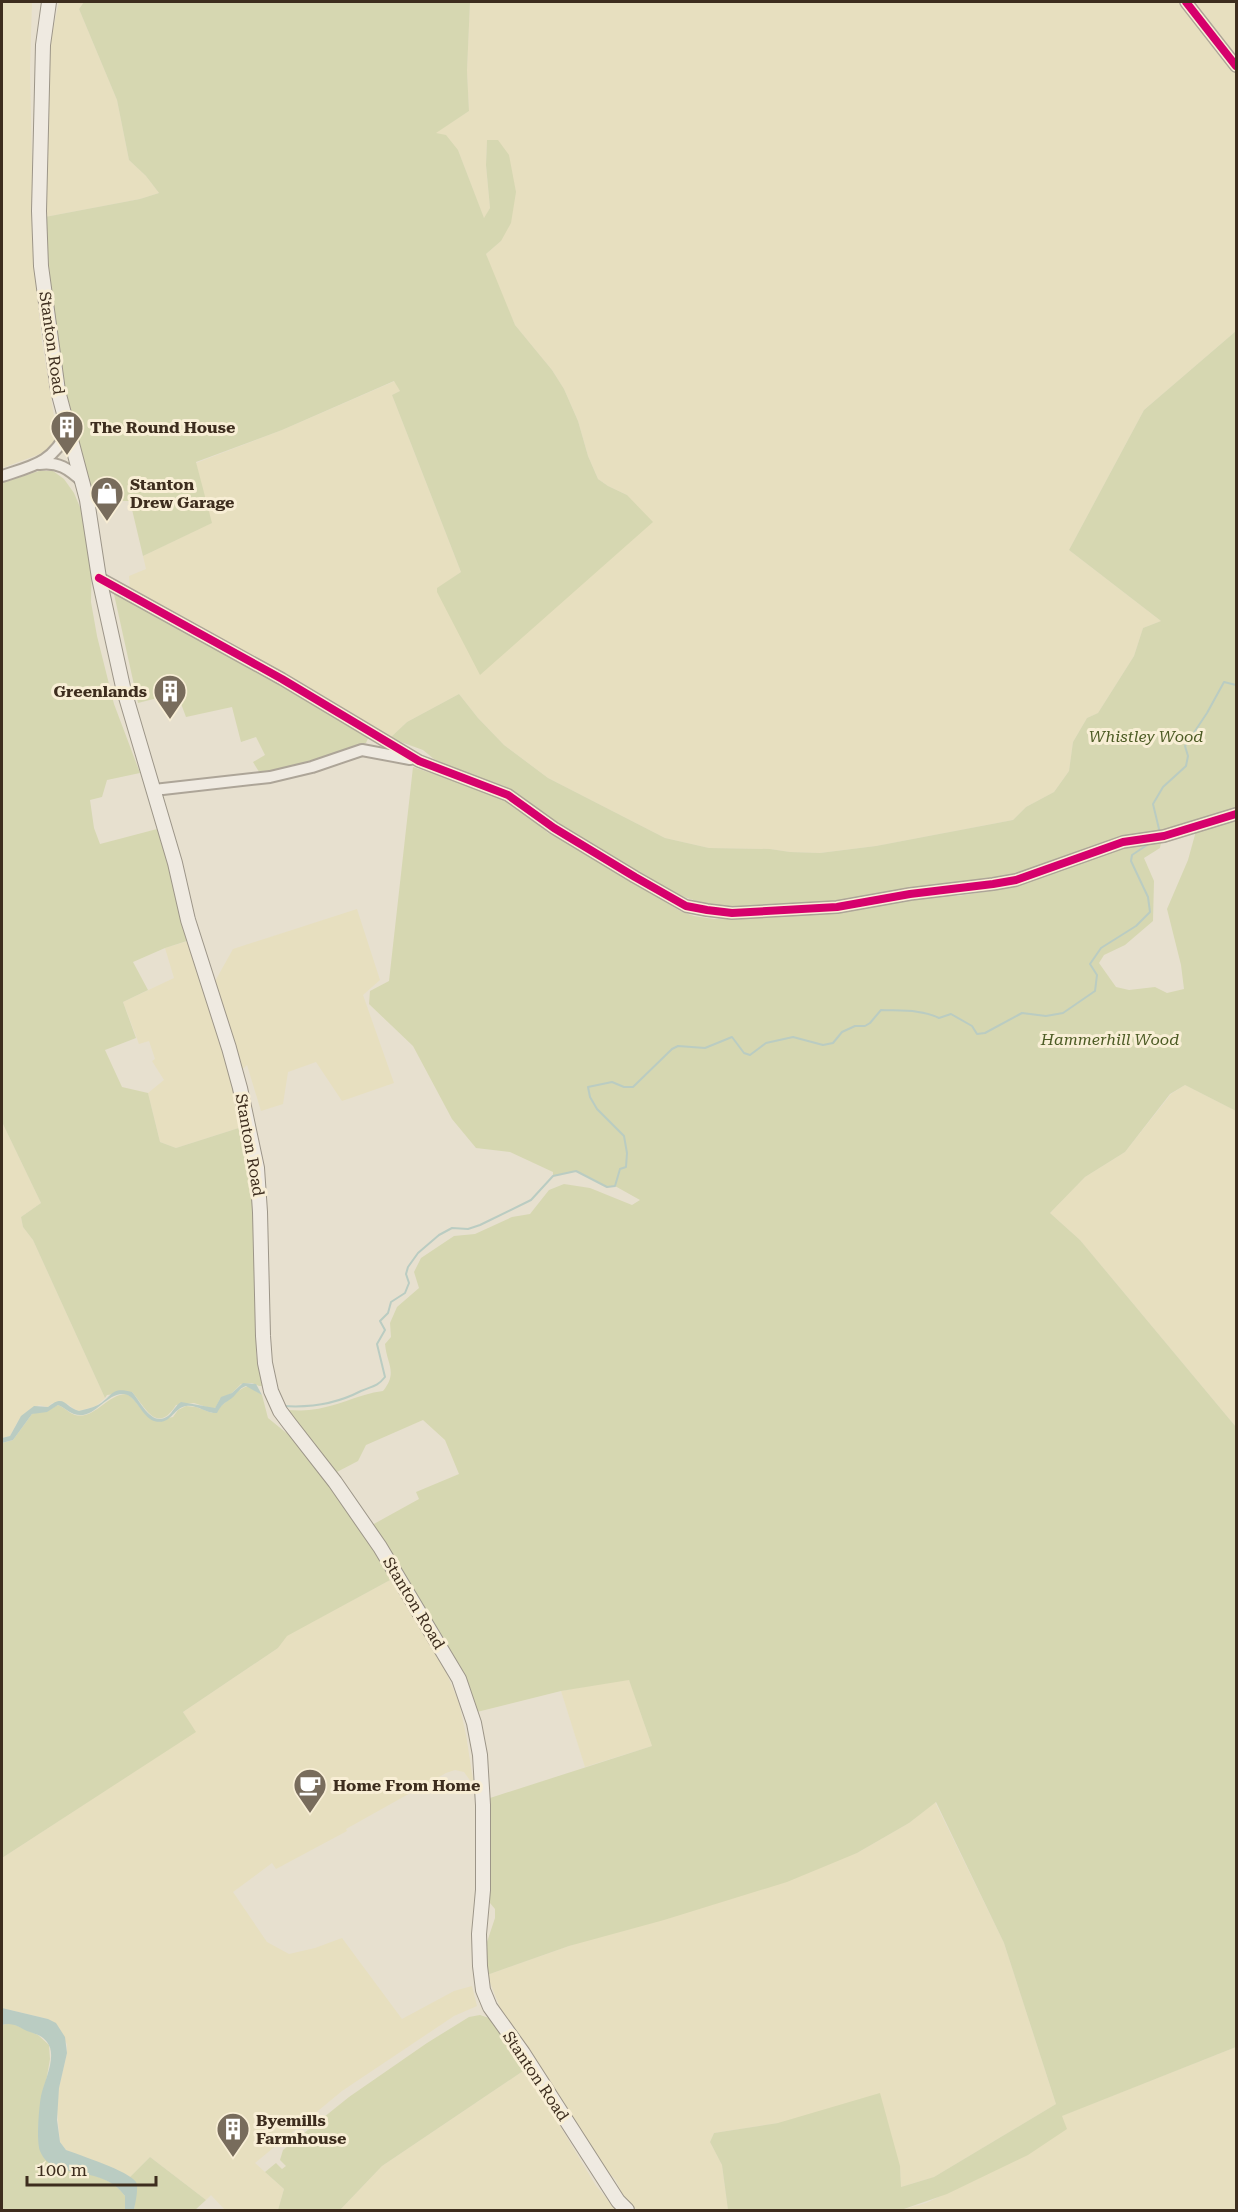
<svg xmlns="http://www.w3.org/2000/svg" width="1238" height="2212" viewBox="0 0 1238 2212" font-family="'Roboto Serif',serif">
	<style>
		.farmland { fill: #e7dfbf }
		.green { fill: #d6d7b1 }
		.water { fill: #baccc2 }
		.lines { fill: none; stroke-linecap: round; stroke-linejoin: round }
		.stream { stroke: #baccc2; stroke-width: 2 }
		.street-casing { stroke: #ada598; stroke-width: 14 }
		.secondary-casing { stroke: #9c9588; stroke-width: 16 }
		.street { stroke: #efeae1; stroke-width: 10 }
		.secondary { stroke: #efeae1; stroke-width: 14 }
		.cycleway-casing { stroke: #f8eed5; stroke-width: 11 }
		.cycleway { stroke: #d6006c; stroke-width: 8 }
		.labels { text-anchor: middle; dominant-baseline: central; stroke-width: 6; stroke-linejoin: round; paint-order: stroke }
		.street-label { font-size: 16px; fill: #3d2d1e; stroke: #f8eed5 }
		.poi-label { font-size: 16px; font-weight: bold; fill: #3d2d1e; stroke: #f8eed5; text-anchor: start }
		.park-label { font-size: 16px; font-style: italic; fill: #4c5b24; stroke: #f8eed5 }
	</style>
	<rect width="100%" height="100%" fill="#e7e0cf"/>
	<g class="farmland">
		<path d="M2,2H32L30,70L34,265L42,342L57,435L55,442L48,451L2,468Z"/>
		<path d="M59,2H84L79,9L117,100L129,160L146,176L159,193L140,199L45,217L50,43Z"/>
		<path d="M470,2H1178L1236,74V331L1144,410L1069,550L1161,621L1143,628L1134,656L1098,713L1087,718L1073,742L1069,771L1054,792L1026,807L1013,820L876,846L820,853L790,852L770,849L709,848L665,838L548,778L504,745L478,718L459,694L407,722L390,738L130,590L129,576L146,569L143,556L211,523L196,463L282,430L395,381L400,391L392,395L461,572L438,588L627,495L608,486L598,479L588,456L578,421L564,389L552,370L515,325L496,283L486,254L501,241L487,140L486,165L490,208L484,219L458,150L435,133L469,111L467,71Z"/>
		<path d="M1189,2H1236V61Z"/>
		<path d="M357,909L380,980L363,995L394,1083L342,1101L316,1062L288,1072L283,1104L261,1111L247,1065L233,1078L245,1126L176,1148L160,1142L148,1093L164,1080L152,1061L155,1059L149,1041L139,1044L123,1002L174,978L165,948L188,941L209,992L233,949Z"/>
		<path d="M1185,1085L1236,1111V1427L1080,1240L1050,1213L1085,1177L1125,1152L1171,1094Z"/>
		<path d="M2,1122L41,1203L21,1217L23,1227L33,1240L105,1398L96,1406L79,1411L74,1409L68,1404L52,1403L48,1407L39,1405L18,1421L10,1436L2,1438Z"/>
		<path d="M392,1579L426,1631L428,1642L444,1667L459,1703L466,1735L474,1786L464,1772L455,1770L446,1773L346,1829L347,1831L276,1869L272,1863L233,1892L267,1942L289,1954L315,1948L342,1938L402,2019L454,1991L472,1986L477,2006L454,2016L342,2091L255,2163L284,2189L278,2210H225L211,2195L206,2200L150,2157L129,2178L115,2169L66,2150L60,2142L57,2108L59,2087L67,2053V2044L48,2019L2,2008V1858L195,1732L183,1712L278,1648L286,1636Z"/>
		<path d="M629,1679L652,1746L585,1767L561,1691Z"/>
		<path d="M935,1802L1004,1943L1056,2104L934,2177L901,2187L900,2166L778,2123L714,2133L710,2142L722,2165L728,2210H637L624,2197L615,2179L604,2168L564,2103L501,2010L487,1975L569,1946L857,1853L909,1823Z"/>
		<path d="M1236,2047V2210H901L926,2203L985,2175L1061,2116Z"/>
		<path d="M526,2069L596,2186L617,2210H340L382,2166Z"/>
	</g>
	<g class="green">
		<path d="M84,2H470L467,71L469,111L436,133L446,135L458,150L484,218L490,208L486,165L487,140H498L509,155L516,192L511,223L501,241L486,254L515,325L552,370L564,389L578,421L588,456L598,479L608,486L627,495L653,522L480,675L437,592V588L461,572L392,395L400,391L394,381L282,430L196,462L212,523L143,556L130,501H93L56,356L45,217L140,199L159,193L146,176L129,160L117,100L79,9Z"/>
		<path d="M1236,331V809L1163,831L1160,848L1144,858L1154,881L1153,921L1125,945L1104,955L1099,963L1116,987L1129,990L1155,987L1167,993L1184,989L1181,965L1167,909L1188,860L1196,831L1236,819V1111L1185,1085L1170,1094L1125,1152L1085,1177L1050,1213L1080,1240L1236,1427V2047L1062,2116L1067,2129L1028,2155L947,2194L901,2210H728L722,2165L710,2142L714,2133L778,2123L880,2093L900,2166L901,2187L934,2177L1056,2104L1004,1943L936,1802L909,1823L857,1853L787,1882L664,1920L569,1946L487,1975L485,1948L495,1918V1909L490,1903V1798L652,1746L629,1680L561,1691L477,1712L465,1674L415,1592L372,1525L419,1499L416,1492L459,1474L445,1440L423,1420L366,1445L358,1461L335,1473L285,1410C293,1410 301,1411 309,1410C335,1408 358,1394 383,1391C398,1372 387,1365 385,1344L391,1337L390,1323L397,1307L419,1288L414,1272L421,1258L454,1236L475,1234L512,1217L530,1214L549,1190L564,1184L590,1188L632,1205L640,1200L615,1186L607,1187L576,1171L553,1176V1172L510,1152L476,1148L452,1119L413,1046L369,1004L370,991L389,981L413,767L499,796L518,806L548,833L573,845L680,911L694,916L714,919L846,911L939,895L958,896L990,891L1016,884L1022,874L981,881L945,884L845,901C829,900 814,903 798,905C759,909 713,910 677,894L569,831L504,786L457,770L434,759L423,750L390,738L407,722L459,694L478,718L504,745L548,778L665,838L709,848L770,849L790,852L820,853L876,846L1013,820L1026,807L1054,792L1069,771L1073,742L1087,718L1098,713L1134,656L1143,628L1161,621L1069,550L1144,410Z"/>
		<path d="M39,471H53L64,479L74,493L82,512L92,554L91,602L97,636L114,704L140,773L107,780L102,797L90,800L94,828L100,844L161,828L190,940L165,948L133,962L148,990L123,1002L136,1038L105,1050L122,1087L148,1093L160,1142L176,1148L245,1126L246,1150L252,1175L256,1219V1353L262,1386H259L252,1383L241,1384L232,1393L220,1399L216,1407L213,1409L194,1403L176,1405C157,1435 146,1408 132,1392L107,1395L105,1398L33,1240L23,1227L21,1217L41,1203L2,1122V483Z"/>
		<path d="M117,593L369,736L366,743L329,756L261,775L253,762L265,755L256,737L241,742L232,707L186,717L177,693L138,703L114,594Z"/>
		<path d="M248,1386L262,1395L268,1418L295,1440L302,1451L342,1499L365,1532L392,1579L287,1636L278,1648L183,1712L196,1732L2,1858V1443L13,1440L32,1414L40,1411L45,1412L58,1405C64,1407 69,1413 75,1415C95,1420 108,1393 127,1394C138,1401 141,1413 155,1421L173,1417L178,1410L186,1406L196,1407L212,1413C224,1406 236,1389 248,1386Z"/>
		<path d="M480,2015L489,2018L526,2069L382,2166L340,2210H278L284,2189L265,2172L276,2163L282,2169L286,2166L280,2160L283,2150L349,2097L427,2043L469,2017Z"/>
		<path d="M11,2023L38,2035L49,2045L50,2059L38,2128L58,2169C83,2172 110,2175 125,2196V2210H2V2025Z"/>
		<path d="M150,2157L206,2200L195,2210H134L137,2185L129,2178Z"/>
	</g>
	<g class="water">
		<path d="M243,1383L256,1384L262,1395L246,1386C239,1389 239,1391 235,1395C228,1403 224,1400 217,1413C207,1414 197,1404 186,1406C173,1408 171,1426 154,1421C141,1416 136,1395 124,1394C106,1392 94,1421 74,1414C68,1412 64,1407 58,1405L47,1412L32,1414L13,1440L2,1443V1438L10,1436L21,1416L34,1406L48,1407C65,1393 64,1407 79,1411C85,1409 92,1408 98,1405C113,1396 111,1386 132,1392C140,1401 152,1428 168,1416C173,1412 175,1406 181,1402L215,1408L221,1397L232,1393Z"/>
		<path d="M2,2008L48,2019L56,2023L65,2037L67,2053L59,2088L57,2120L60,2142L66,2150C79,2155 129,2171 136,2182C139,2188 135,2204 134,2210H125V2196C101,2162 53,2183 40,2151C36,2140 39,2107 41,2096C44,2081 58,2056 47,2042C42,2035 35,2034 27,2031C18,2027 13,2022 2,2025Z"/>
	</g>
	<g class="lines">
		<g class="stream">
			<path d="M1157,834L1159,829L1153,804L1163,787L1186,766L1188,756L1185,746L1207,713L1224,682L1236,685"/>
			<path d="M283,1406C311,1408 336,1404 361,1391C372,1386 377,1387 385,1377L377,1344L385,1330L380,1321L388,1313L391,1302L405,1293L409,1283L406,1274L408,1267L418,1253L439,1235L452,1228L468,1229L480,1225L531,1200L553,1176L576,1171L607,1187L615,1186L620,1169L626,1167L627,1153L624,1136L597,1109L590,1097L588,1087L612,1082L624,1087H633L672,1049L678,1046L705,1048L732,1037L744,1053L750,1055L766,1043L793,1037L823,1045L833,1043L842,1032L855,1026H865L870,1023L881,1010C900,1011 921,1009 939,1018L951,1014L972,1026L977,1034L985,1033L1022,1013L1046,1016L1063,1013L1095,991L1097,975L1090,964L1101,948L1136,926L1150,912L1148,897L1131,861L1132,855L1150,843"/>
		</g>
		<defs>
			<g id="street">
				<path d="M1186,2L1236,66"/>
				<path d="M39,464C58,461 69,469 83,482"/>
				<path d="M2,476C33,466 53,463 68,430"/>
				<path d="M99,578L282,679L419,761L508,795L554,828L635,877L686,906L707,910L732,913L837,907L910,894L993,884L1016,880L1123,842L1164,836L1236,814"/>
				<path d="M154,790L270,777L312,767L362,750L410,759"/>
			</g>
			<path id="secondary" d="M49,2L43,45L39,211L41,266L58,391L87,500L99,578L123,687L175,863L188,920L229,1048L240,1088L257,1168L260,1212L263,1336L265,1363L271,1391L280,1411L289,1423L335,1482L380,1547L459,1679L474,1723L480,1755L483,1805V1890L479,1934L480,1966L483,1990L490,2007L523,2053L618,2201L627,2210"/>
		</defs>
		<use href="#street" class="street-casing"/>
		<use href="#secondary" class="secondary-casing"/>
		<use href="#street" class="street"/>
		<use href="#secondary" class="secondary"/>
		<defs>
			<g id="cycleway">
				<path d="M1186,2L1236,66"/>
				<path d="M99,578L282,679L419,761L508,795L554,828L635,877L686,906L707,910L732,913L837,907L910,894L993,884L1016,880L1123,842L1164,836L1236,814"/>
			</g>
		</defs>
		<use href="#cycleway" class="cycleway-casing"/>
		<use href="#cycleway" class="cycleway"/>
	</g>
	<defs>
		<symbol id="building-pin" viewBox="-11 -11 22 30"><path d="M0 17L-7.5 6A9.5 9.5 0 1 1 7.5 6Z" fill="#786c5c" stroke="#f8eed5"/><path d="M-4-6H4V6H1V3H-1V6H-4ZM-2.5-4.3h1.7v1.8h-1.7ZM.8-4.3h1.7v1.8H.8ZM-2.5-1h1.7V.8h-1.7ZM.8-1h1.7V.8H.8Z" fill="#fff"/></symbol>
		<symbol id="shop-pin" viewBox="-11 -11 22 30"><path d="M0 17L-7.5 6A9.5 9.5 0 1 1 7.5 6Z" fill="#786c5c" stroke="#f8eed5"/><path d="M-5-2.5h2.3a2.7 3.5 0 0 1 5.4 0H5L5.5 6h-11ZM-1.5-2.5h3a1.5 2.3 0 0 0-3 0Z" fill="#fff"/></symbol>
		<symbol id="cafe-pin" viewBox="-11 -11 22 30"><path d="M0 17L-7.5 6A9.5 9.5 0 1 1 7.5 6Z" fill="#786c5c" stroke="#f8eed5"/><path d="M-5.5-4.5H6V0H3Q3 3.5 0 3.5H-2.5Q-5.5 3.5-5.5 0ZM3-3.2v2h1.7v-2ZM-6 4.5H4V6H-6Z" fill="#fff"/></symbol>
	</defs>
	<g fill-rule="evenodd">
		<use href="#building-pin" x="48" y="408" width="38" height="52"/>
		<use href="#shop-pin" x="88" y="474" width="38" height="52"/>
		<use href="#building-pin" x="151" y="672" width="38" height="52"/>
		<use href="#cafe-pin" x="291" y="1766" width="38" height="52"/>
		<use href="#building-pin" x="214" y="2110" width="38" height="52"/>
	</g>
	<g class="labels">
		<g class="street-label">
			<text transform="translate(52 343) rotate(82)">Stanton Road</text>
			<text transform="translate(250 1145) rotate(80)">Stanton Road</text>
			<text transform="translate(414 1603) rotate(59)">Stanton Road</text>
			<text transform="translate(536 2076) rotate(56)">Stanton Road</text>
		</g>
		<g class="poi-label">
			<text x="90" y="427">The Round House</text>
			<text x="130" y="484">Stanton<tspan x="130" dy="18">Drew Garage</tspan></text>
			<text x="147" y="691" text-anchor="end">Greenlands</text>
			<text x="333" y="1785">Home From Home</text>
			<text x="256" y="2120">Byemills<tspan x="256" dy="18">Farmhouse</tspan></text>
		</g>
		<g class="park-label">
			<text x="1146" y="736">Whistley Wood</text>
			<text x="1110" y="1039">Hammerhill Wood</text>
		</g>
	</g>
	<rect width="1238" height="2212" fill="none" stroke="#3d2d1e" stroke-width="6"/>
	<path d="M27 2176v9h129v-9" fill="none" stroke="#3d2d1e" stroke-width="3"/>
	<text x="36" y="2176" font-size="18" fill="#3d2d1e" stroke="#f8eed5" stroke-width="4.5" paint-order="stroke">100 m</text>
</svg>
